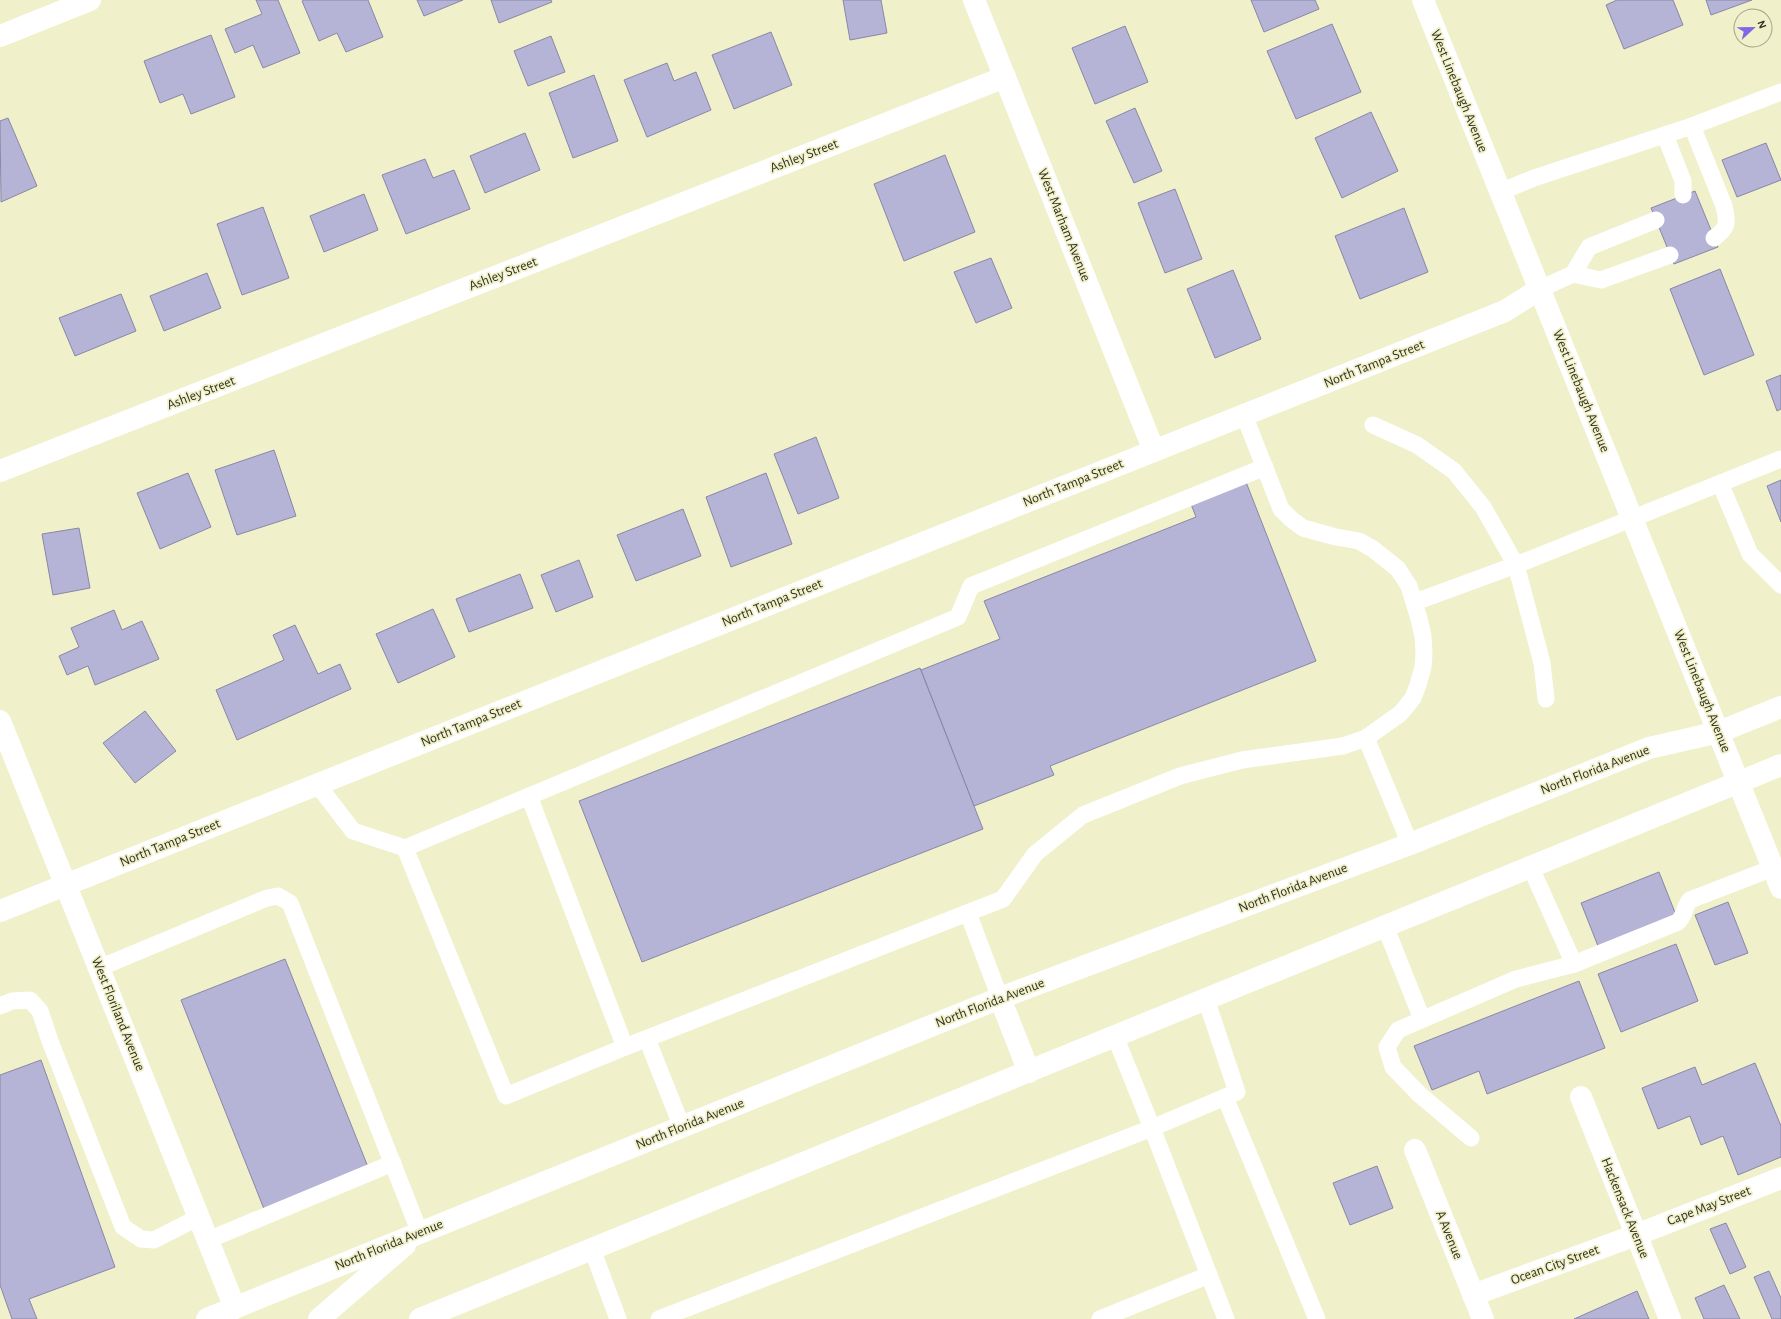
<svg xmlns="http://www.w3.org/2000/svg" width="1781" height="1319" viewBox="0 0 1781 1319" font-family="'Alegreya Sans',sans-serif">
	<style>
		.building { fill: #b5b3d6; stroke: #8987a7 }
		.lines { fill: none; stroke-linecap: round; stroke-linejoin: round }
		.lane { stroke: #fff; stroke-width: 17 }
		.street { stroke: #fff; stroke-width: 22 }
		.secondary { stroke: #fff; stroke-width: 22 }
		.primary { stroke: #fff; stroke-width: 22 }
		.labels { text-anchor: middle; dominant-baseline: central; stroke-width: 3.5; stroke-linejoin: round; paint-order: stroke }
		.street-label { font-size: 14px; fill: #303021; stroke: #f0f0cb }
	</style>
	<rect width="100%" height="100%" fill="#f0f0cb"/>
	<g class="building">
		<path d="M256,0H278L300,53L263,68L253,45L235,53L225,29L262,14Z"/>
		<path d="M304,0H368L383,37L346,52L337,33L319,41L302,1Z"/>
		<path d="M417,0H463L424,16Z"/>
		<path d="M491,0H551L552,2L499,23Z"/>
		<path d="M843,0H881L887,33L850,40Z"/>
		<path d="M1251,0H1315L1319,9L1264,32Z"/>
		<path d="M1617,0H1673L1683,25L1624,49L1606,5Z"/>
		<path d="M1706,0H1752L1711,15Z"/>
		<path d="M1332,24L1361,92L1296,119L1267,51Z"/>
		<path d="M1125,26L1148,82L1095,104L1072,48Z"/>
		<path d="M771,32L792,85L734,109L712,55Z"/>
		<path d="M211,35L235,97L191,114L183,94L160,103L144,61Z"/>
		<path d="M551,36L565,72L528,86L514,51Z"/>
		<path d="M667,63L674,81L696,72L711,110L647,137L624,80Z"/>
		<path d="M594,75L618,141L573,158L549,93Z"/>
		<path d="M1135,108L1162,171L1134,183L1106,121Z"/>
		<path d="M1371,112L1398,171L1342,198L1315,138Z"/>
		<path d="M8,118L37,186L1,202L0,121Z"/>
		<path d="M525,133L540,170L485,193L470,156Z"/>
		<path d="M1766,143L1781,180L1737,197L1722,160Z"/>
		<path d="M945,155L975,232L904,261L874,184Z"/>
		<path d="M425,159L433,178L454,170L470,209L406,234L382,175Z"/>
		<path d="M1175,189L1202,259L1165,273L1138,203Z"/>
		<path d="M1695,191L1718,247L1674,264L1651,208Z"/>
		<path d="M364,194L378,230L324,252L310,216Z"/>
		<path d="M263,207L289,278L242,295L217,224Z"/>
		<path d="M1404,208L1428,272L1360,299L1335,236Z"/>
		<path d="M991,258L1012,308L976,323L954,272Z"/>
		<path d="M1720,269L1754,355L1704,375L1670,289Z"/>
		<path d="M1233,270L1261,339L1215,358L1187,289Z"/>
		<path d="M207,273L221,308L164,331L150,296Z"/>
		<path d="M121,294L136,331L75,356L59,318Z"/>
		<path d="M1781,375V409L1777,411L1766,381Z"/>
		<path d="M816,437L839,498L798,514L774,454Z"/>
		<path d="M274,450L296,516L237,535L215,470Z"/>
		<path d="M188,473L211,527L160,549L137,493Z"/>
		<path d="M766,473L792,544L731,567L706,497Z"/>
		<path d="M1781,480V522L1767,486Z"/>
		<path d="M1246,482L1316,661L1050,766L1054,775L974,806L921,670L1000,639L984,601L1196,517L1191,504Z"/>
		<path d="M683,509L701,556L636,581L617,535Z"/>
		<path d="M79,528L90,588L53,595L42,534Z"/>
		<path d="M579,560L593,597L556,612L541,575Z"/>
		<path d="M520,574L533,608L469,632L456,599Z"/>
		<path d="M433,609L455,657L398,683L376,634Z"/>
		<path d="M114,610L122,630L142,621L159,659L95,685L88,666L67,675L59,656L79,647L71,628Z"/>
		<path d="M295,625L318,674L340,664L351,689L237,740L216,690L284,660L273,635Z"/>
		<path d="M920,668L983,829L642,962L579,801Z"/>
		<path d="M145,711L176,751L135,783L103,743Z"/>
		<path d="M1659,872L1676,915L1598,946L1581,903Z"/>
		<path d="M1728,902L1748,953L1715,965L1695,915Z"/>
		<path d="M1676,944L1698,1001L1621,1032L1598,974Z"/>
		<path d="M285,959L368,1167L264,1209L181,1000Z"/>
		<path d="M1579,981L1605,1048L1487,1094L1479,1071L1432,1090L1414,1046Z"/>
		<path d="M41,1060L115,1267L29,1299L37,1319H12L0,1285V1075Z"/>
		<path d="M1755,1063L1781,1126V1157L1738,1175L1723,1136L1701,1145L1690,1116L1658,1129L1642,1088L1695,1067L1702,1085Z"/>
		<path d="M1377,1166L1393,1208L1350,1225L1333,1183Z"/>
		<path d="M1726,1223L1746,1267L1730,1274L1710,1229Z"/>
		<path d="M1769,1271L1781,1298V1319H1772L1754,1277Z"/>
		<path d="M1724,1285L1740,1319H1704L1695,1298Z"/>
		<path d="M1637,1291L1649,1319H1574Z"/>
	</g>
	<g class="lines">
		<g class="lane">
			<path d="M1692,126L1724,206C1728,223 1728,228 1714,238"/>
			<path d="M1665,135L1683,181V195"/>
			<path d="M1500,192L1534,178L1692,126L1781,92"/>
			<path d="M1573,274L1601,280L1670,255"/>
			<path d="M1540,289L1573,274L1589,247L1656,220"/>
			<path d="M1244,415L1281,509L1291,519L1303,528L1336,537L1359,541L1373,549L1398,569L1409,586L1419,619L1423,636L1424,654L1423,667L1418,685L1413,698L1401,713L1366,738L1343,746L1242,760L1180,776L1083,815L1035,854L1003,899L625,1047L506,1096L405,848L958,617L971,586L1265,467"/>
			<path d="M1373,425L1417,445L1454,471L1483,507L1516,565L1542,663L1546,699"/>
			<path d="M1720,483L1750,554L1781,585"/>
			<path d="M1415,602L1516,565L1781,459"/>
			<path d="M1366,738L1410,844"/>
			<path d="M317,784L353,831L405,848"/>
			<path d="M529,796L625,1047"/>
			<path d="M1531,868L1574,964"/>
			<path d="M968,913L1000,998"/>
			<path d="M1385,926L1422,1019"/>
			<path d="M99,968L267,898L278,896L290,903L420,1233"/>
			<path d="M0,1006L12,1001L30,1000L40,1011L50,1041L123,1227L141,1239L154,1240L199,1217"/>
			<path d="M1115,1036L1152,1128L1237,1092L1206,999"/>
			<path d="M647,1039L682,1127"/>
			<path d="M1225,1097L1317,1319"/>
			<path d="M1471,1138L1419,1094L1393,1067L1387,1047L1398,1030L1516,979L1574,964L1678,922C1685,915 1684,907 1690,900L1773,868"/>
			<path d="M208,1240L393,1163"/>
			<path d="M592,1249L618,1319"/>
			<path d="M659,1319L1152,1128L1226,1319"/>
			<path d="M1100,1319L1209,1275"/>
		</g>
		<g class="street">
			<path d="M974,0L1154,451"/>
			<path d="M0,36L90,0"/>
			<path d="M0,471L1005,77"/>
			<path d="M0,721L235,1308"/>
			<path d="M0,911L1505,311L1540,289"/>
			<path d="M1581,1097L1670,1319"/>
			<path d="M1415,1150L1483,1319"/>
			<path d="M1473,1295L1636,1235L1781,1178"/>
		</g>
		<path class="secondary" d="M1423,0L1781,888"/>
		<g class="primary">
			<path d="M1000,998L1029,1072"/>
			<path d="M207,1319L1000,998L1410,844L1649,748L1719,732L1781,707"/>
			<path d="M319,1319L405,1245"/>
			<path d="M420,1319L1781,765"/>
		</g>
	</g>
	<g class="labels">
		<g class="street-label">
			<text transform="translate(1459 91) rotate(68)">West Linebaugh Avenue</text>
			<text transform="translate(804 156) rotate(-21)">Ashley Street</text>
			<text transform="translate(1064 225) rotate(68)">West Marham Avenue</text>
			<text transform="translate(503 274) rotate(-21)">Ashley Street</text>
			<text transform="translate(1374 364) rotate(-22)">North Tampa Street</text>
			<text transform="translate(1581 391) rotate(68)">West Linebaugh Avenue</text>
			<text transform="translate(201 393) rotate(-21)">Ashley Street</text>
			<text transform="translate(1073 483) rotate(-22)">North Tampa Street</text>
			<text transform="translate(772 603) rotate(-22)">North Tampa Street</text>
			<text transform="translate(1702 691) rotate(68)">West Linebaugh Avenue</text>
			<text transform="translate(471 723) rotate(-22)">North Tampa Street</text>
			<text transform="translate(1595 770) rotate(-21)">North Florida Avenue</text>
			<text transform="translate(170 843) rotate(-22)">North Tampa Street</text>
			<text transform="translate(1293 888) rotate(-21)">North Florida Avenue</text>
			<text transform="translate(990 1003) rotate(-21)">North Florida Avenue</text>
			<text transform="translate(118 1014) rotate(68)">West Floriland Avenue</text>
			<text transform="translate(690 1124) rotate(-22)">North Florida Avenue</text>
			<text transform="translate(1709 1206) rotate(-21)">Cape May Street</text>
			<text transform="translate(1625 1208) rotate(68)">Hackensack Avenue</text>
			<text transform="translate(1449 1235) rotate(68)">A Avenue</text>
			<text transform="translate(389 1245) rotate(-22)">North Florida Avenue</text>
			<text transform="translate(1555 1265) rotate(-20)">Ocean City Street</text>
		</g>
	</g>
	<g transform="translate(1753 28) rotate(68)"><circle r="19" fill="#f0f0cb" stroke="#a3a387"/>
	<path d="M0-3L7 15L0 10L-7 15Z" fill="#7e68e3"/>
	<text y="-6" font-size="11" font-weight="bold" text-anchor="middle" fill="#303021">N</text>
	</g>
</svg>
